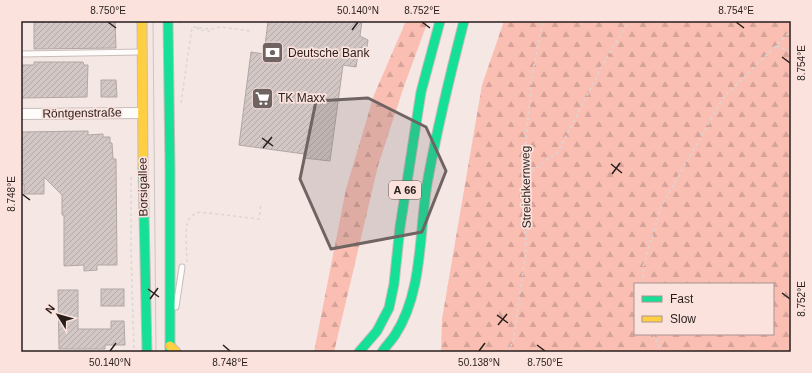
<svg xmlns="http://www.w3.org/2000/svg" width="812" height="373" viewBox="0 0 812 373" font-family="Arial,sans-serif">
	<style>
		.forest { fill: url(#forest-firs); fill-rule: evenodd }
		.building { fill: url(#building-hatch); stroke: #b1a7a4 }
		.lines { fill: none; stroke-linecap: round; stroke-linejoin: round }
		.lane-casing { stroke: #c8bdbb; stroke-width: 7 }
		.street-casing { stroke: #c8bdbb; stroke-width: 12 }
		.fast-casing { stroke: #c8bdbb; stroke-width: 11 }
		.slow-casing { stroke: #c8bdbb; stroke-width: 11 }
		.path { stroke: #dad6d5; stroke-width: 1.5; stroke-dasharray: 3 3; stroke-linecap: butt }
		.lane { stroke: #fefbfb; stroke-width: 5 }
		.street { stroke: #fefbfb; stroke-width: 10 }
		.fast { stroke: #16e098; stroke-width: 9 }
		.slow { stroke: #ffcf43; stroke-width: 9 }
		.tram { stroke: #cac7c5; stroke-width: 1 }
		.marked { fill: #6f6462; fill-opacity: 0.2; stroke: #6f6462; stroke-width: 3; stroke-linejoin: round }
		.ticks { fill: none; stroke: #271e1c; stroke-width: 1.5 }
		.labels { text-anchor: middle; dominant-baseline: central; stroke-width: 3.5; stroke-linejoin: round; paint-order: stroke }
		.shield { fill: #fce2dd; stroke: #675956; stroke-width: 1 }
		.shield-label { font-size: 11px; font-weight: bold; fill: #271e1c }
		.poi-label { font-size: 12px; fill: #271e1c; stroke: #fce2dd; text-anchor: start }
		.street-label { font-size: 12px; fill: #271e1c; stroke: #fce2dd }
		.neatline { fill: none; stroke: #271e1c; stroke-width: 1.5 }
		.ticks-label { font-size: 10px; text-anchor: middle; fill: #271e1c }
	</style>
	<defs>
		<pattern id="forest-firs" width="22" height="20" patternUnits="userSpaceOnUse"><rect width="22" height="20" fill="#fabeb3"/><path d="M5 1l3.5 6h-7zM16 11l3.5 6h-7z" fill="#d6a399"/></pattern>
		<pattern id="building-hatch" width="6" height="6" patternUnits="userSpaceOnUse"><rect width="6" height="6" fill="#d2c7c5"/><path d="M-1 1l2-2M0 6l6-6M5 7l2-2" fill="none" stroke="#b4aaa9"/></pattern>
	</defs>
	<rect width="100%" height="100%" fill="#f5e7e4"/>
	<g class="forest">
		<path d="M406,21H428L403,89L378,166L334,352H314L346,189L374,95Z"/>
		<path d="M504,21H791V352H441L442,319L482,85ZM635,284H773V334H635Z"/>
	</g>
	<g class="building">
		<path d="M34,21H115L116,48L34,49Z"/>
		<path d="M268,21H362L360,36L368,40L367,47L359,48L356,67L343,65L330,161L304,158V154L239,145L251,52L264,54Z"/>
		<path d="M34,62H83L84,65H88L87,97L21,98V65H34Z"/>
		<path d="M101,80H116L117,97H101Z"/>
		<path d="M88,131V135L103,134V137H110V143H112L113,159H116L117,265H97V270L84,271V265L64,266V215H62V195L44,177V194H24V184H21V132Z"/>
		<rect x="101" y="289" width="23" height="17"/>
		<path d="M58,290H78V329H111V321H124L125,345H105V349H59Z"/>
	</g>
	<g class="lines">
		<defs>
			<g id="lane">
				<path d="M21,54L142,52"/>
				<path d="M176,307L182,267"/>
			</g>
			<path id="street" d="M21,114L142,113"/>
			<g id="fast">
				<path d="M168,21L170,168V352"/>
				<path d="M143,167L147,352"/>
				<path d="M359,352L377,331L389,308L394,284L400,227L421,92L440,21"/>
				<path d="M382,352C386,346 391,341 395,335C423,292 419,234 427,184C437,129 450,75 464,21"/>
			</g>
			<g id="slow">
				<path d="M142,21L143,167"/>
				<path d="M170,346L176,352"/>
			</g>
		</defs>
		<use href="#lane" class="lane-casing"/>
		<use href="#street" class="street-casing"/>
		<use href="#fast" class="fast-casing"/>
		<use href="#slow" class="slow-casing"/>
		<g class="path">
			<path d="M179,22L183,23"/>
			<path d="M197,27L199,30L210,31"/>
			<path d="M776,46L791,51"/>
			<path d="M181,103L192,27L211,29L221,27L250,31"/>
			<path d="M527,175L558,152L603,64L629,21"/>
			<path d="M131,177V250L134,352"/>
			<path d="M187,262C187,252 184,227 189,219C192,215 195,214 200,212L259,219L261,203"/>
			<path d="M643,284V267L661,207L723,98L791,31"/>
			<path d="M653,334L662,352"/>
			<path d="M508,352L513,341L526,250L527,175L525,148L533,70L543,21"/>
		</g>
		<use href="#lane" class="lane"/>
		<use href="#street" class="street"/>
		<use href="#fast" class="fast"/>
		<use href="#slow" class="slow"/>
		<path class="tram" d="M153,21L156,352"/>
	</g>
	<path class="marked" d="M368,98L426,127L446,171L422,232L331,249L300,179L316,101Z"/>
	<path class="ticks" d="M108,22L116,28M422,22L430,28M736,22L744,28M352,30L358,22M782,57L790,63M262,138L273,146M263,148L272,137M611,164L622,173M612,174L620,163M22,194L30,200M148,289L159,297M782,293L790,299M150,299L158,288M497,315L508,323M498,325L507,314M223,345L230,351M537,345L545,351M110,351L116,343M479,351L485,343"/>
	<defs>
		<symbol id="bank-square" viewBox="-11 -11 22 22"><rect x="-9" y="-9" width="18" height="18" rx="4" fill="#6f6462" stroke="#fce2dd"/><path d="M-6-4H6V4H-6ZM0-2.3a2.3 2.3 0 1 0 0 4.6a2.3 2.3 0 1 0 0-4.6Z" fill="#fff"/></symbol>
		<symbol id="supermarket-square" viewBox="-11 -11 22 22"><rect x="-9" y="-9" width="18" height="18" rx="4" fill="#6f6462" stroke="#fce2dd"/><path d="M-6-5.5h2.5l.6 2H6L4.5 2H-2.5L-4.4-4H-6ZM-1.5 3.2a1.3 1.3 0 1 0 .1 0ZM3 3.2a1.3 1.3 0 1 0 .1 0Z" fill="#fff"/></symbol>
	</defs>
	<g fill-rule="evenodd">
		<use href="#bank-square" x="260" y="40" width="25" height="25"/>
		<use href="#supermarket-square" x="250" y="86" width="25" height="25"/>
	</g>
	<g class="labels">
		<rect class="shield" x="389" y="181" width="32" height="18" rx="3"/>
		<g class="shield-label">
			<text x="405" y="190">A 66</text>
		</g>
		<g class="poi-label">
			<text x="288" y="53">Deutsche Bank</text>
			<text x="278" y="98">TK Maxx</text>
		</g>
		<g class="street-label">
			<text transform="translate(82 113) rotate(-1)">Röntgenstraße</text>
			<text transform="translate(143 187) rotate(-91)">Borsigallee</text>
			<text transform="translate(526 187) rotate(-91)">Streichkernweg</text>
		</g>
	</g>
	<rect width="812" height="373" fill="none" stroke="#fce2dd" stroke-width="44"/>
	<rect x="634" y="283" width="140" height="52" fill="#fce2dd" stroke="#a79490"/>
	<rect x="642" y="296" width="20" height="6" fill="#16e098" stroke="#a79490"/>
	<text x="670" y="303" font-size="12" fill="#271e1c">Fast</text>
	<rect x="642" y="316" width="20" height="6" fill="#ffcf43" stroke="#a79490"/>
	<text x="670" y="323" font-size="12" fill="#271e1c">Slow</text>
	<g transform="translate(58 315) rotate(307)" stroke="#fce2dd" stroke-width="3" paint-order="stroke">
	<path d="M0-3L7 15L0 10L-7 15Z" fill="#271e1c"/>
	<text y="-6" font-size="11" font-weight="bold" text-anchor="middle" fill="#271e1c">N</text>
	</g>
	<rect x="22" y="22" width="768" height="329" class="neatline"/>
	<g class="ticks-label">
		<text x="108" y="14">8.750°E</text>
		<text x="358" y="14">50.140°N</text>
		<text x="422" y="14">8.752°E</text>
		<text x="736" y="14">8.754°E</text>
		<text transform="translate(801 63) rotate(-90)" y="4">8.754°E</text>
		<text transform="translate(11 194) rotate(-90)" y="4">8.748°E</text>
		<text transform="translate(801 299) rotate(-90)" y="4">8.752°E</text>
		<text x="110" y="366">50.140°N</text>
		<text x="230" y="366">8.748°E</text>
		<text x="479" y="366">50.138°N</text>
		<text x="545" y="366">8.750°E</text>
	</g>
</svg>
